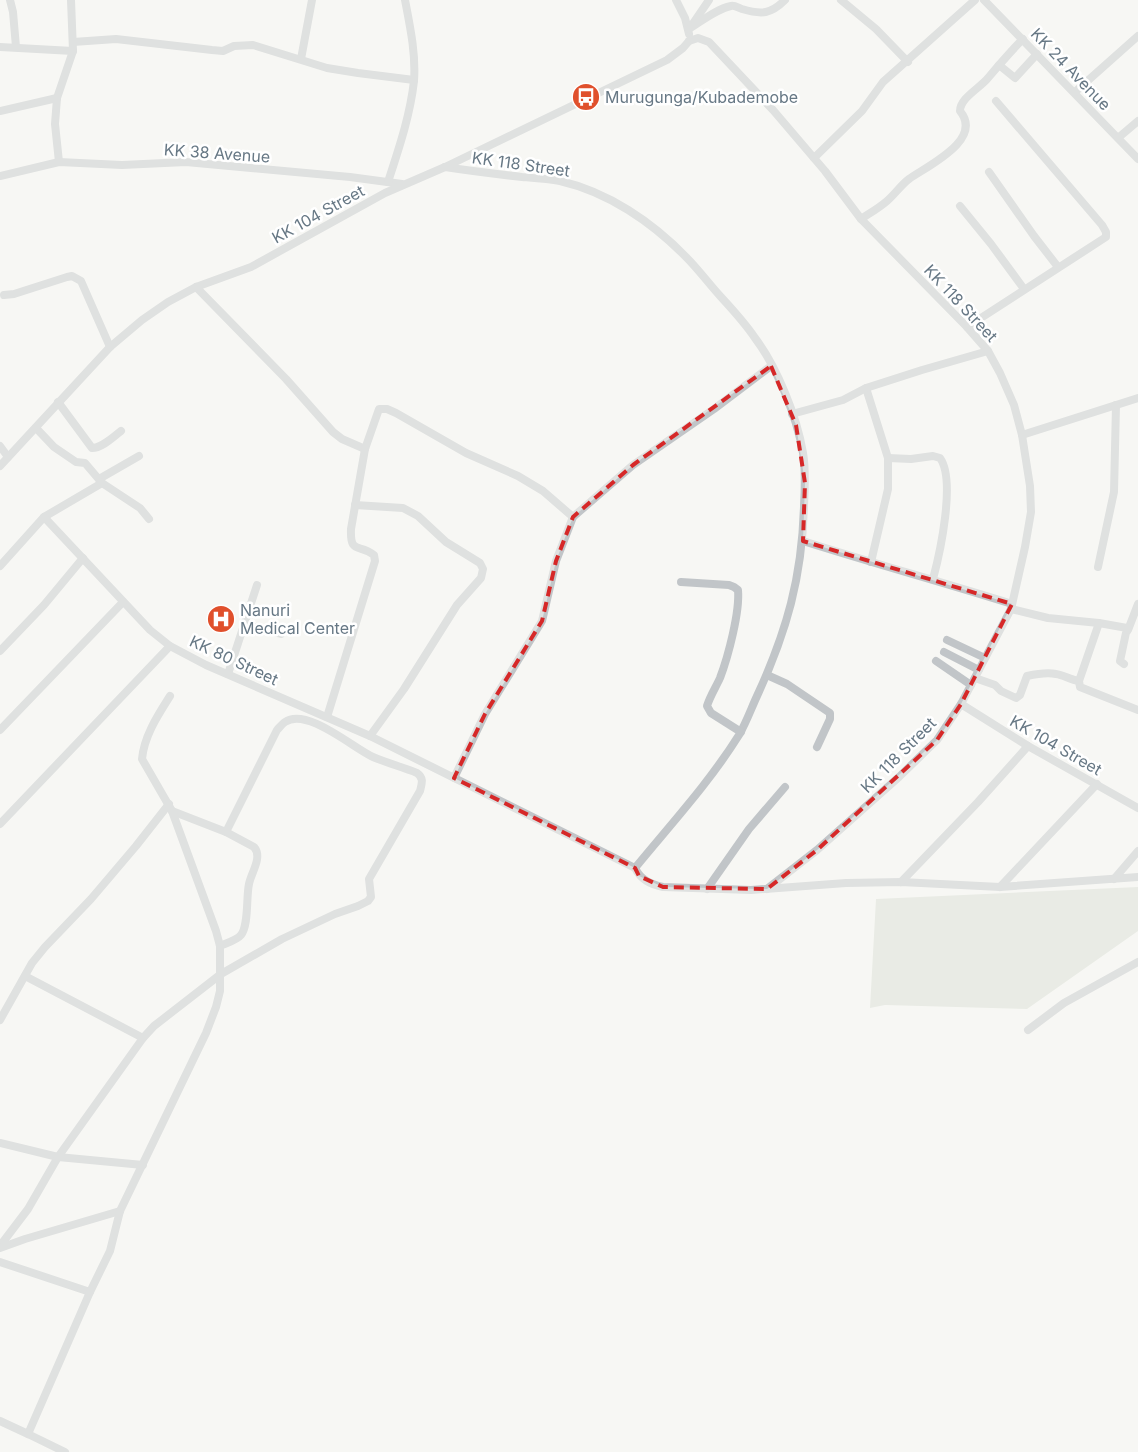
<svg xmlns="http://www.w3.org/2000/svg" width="1138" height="1452" viewBox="0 0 1138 1452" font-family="Inter,sans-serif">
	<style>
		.green { fill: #d7dcd3 }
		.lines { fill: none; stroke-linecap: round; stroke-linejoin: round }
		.minor { stroke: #c1c5c8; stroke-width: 8 }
		.marked { fill: none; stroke: #d62828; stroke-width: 4; stroke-dasharray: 10 6; stroke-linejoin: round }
		.labels { text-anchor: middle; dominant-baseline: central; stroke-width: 5; stroke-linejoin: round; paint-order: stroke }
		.street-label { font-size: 16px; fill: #677885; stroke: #fff }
		.poi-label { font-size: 16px; fill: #677885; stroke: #fff; text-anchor: start }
	</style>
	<rect width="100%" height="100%" fill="#f7f7f4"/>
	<path class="green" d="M1138,887V931L1027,1009L885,1005L870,1008L876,899Z"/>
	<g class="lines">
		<g class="minor">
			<path d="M10,0L13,12L16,47"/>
			<path d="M676,0L685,18L689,34"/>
			<path d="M841,0L876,29L908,62"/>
			<path d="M984,0L1138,159"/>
			<path d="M692,25L709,0"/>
			<path d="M689,29C702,21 716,9 731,6C734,5 739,8 742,9C762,15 771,14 785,0"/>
			<path d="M689,41L698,38L709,42L773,110L825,171L861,219L967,327L988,351L1000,373L1014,405L1022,435L1030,486L1031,512L1025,547L1011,609L961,704L937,740L899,777L817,850L767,889"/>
			<path d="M73,42L116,39L212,50L223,51L234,46L253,45L327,68L358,73L414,80"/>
			<path d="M0,47L73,51"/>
			<path d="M301,59L312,0"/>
			<path d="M999,65L1015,78L1037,54"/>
			<path d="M1075,92L1138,36"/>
			<path d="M0,111L57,98"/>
			<path d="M1118,138L1138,121"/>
			<path d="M814,158L862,111L883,82L975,0"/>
			<path d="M59,162L55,124L57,98L73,51L71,0"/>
			<path d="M445,167C471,171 496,174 522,177C534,178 548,179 560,181C608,192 652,222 686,257C699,270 709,284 721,297C733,310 745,323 755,338C777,367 797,417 803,453C806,470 805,488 804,506C802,577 787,631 757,696C751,709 746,723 739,735C709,783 671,824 635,868"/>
			<path d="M989,172L1034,236L1058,267"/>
			<path d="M0,176L59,162L122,165L186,162L350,177L402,184"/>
			<path d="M388,182C399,148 410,116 414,81C416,54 410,26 405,0"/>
			<path d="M960,206L991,244L1024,289"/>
			<path d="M861,219C870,213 879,208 887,201C895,194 901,185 909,179C927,166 984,140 960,111C960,98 980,88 988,78C999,65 1010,52 1023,39"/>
			<path d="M196,287L286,379L333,432L342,439L365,449"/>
			<path d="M4,295L14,294L67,277L72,276L81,281L110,347"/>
			<path d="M967,327L1106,237V232L1102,225L996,101"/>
			<path d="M866,388L888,458V489L871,562"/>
			<path d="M58,402L92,448C102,448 113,437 121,431"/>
			<path d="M792,414L843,400L866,388L922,370L988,351"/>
			<path d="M36,428L54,447L76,462L85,463L102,483L140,508L149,519"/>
			<path d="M1022,435L1138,398"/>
			<path d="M0,446L8,457"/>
			<path d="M888,458L911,459L933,456L940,458C956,480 940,553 933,579"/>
			<path d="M0,466L110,347L142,320L168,302L196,287L251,267L385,193L445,167L667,60L683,48L689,41"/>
			<path d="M99,479L139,456"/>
			<path d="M355,505L403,508L418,516L446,542L480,563L483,569L481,578L457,605L404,689L370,736"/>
			<path d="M44,517L102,483"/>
			<path d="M803,541C872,563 942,582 1012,604"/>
			<path d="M0,566L44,517L150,630L170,646"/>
			<path d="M1098,567L1114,492L1116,405"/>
			<path d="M681,582L729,585L734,587L738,590C740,612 728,657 720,678C716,687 710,696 707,706L711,713L741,732"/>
			<path d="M1011,609L1048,618L1099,623L1127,628L1120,661L1124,664"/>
			<path d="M1099,623L1079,681L1080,687L1138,710"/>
			<path d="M244,624L281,634"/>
			<path d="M1128,630L1138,604"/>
			<path d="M947,640L985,658"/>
			<path d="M0,651L44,605L83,558"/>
			<path d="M944,652L979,670"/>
			<path d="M936,661L971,685"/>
			<path d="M228,674L257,585"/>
			<path d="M767,675L787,684L830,713V719L817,747"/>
			<path d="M975,678L995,685L1001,691L1016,698L1020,695L1027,676C1036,674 1047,672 1056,674C1064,675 1070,680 1079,681"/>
			<path d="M961,704L1028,746L1138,808"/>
			<path d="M327,717L375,561L374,555C359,543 350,555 351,529L365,449L379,409H387L396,413L466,453L518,476L543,491L573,517"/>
			<path d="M0,730L123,602"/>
			<path d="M454,778L485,714L542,621L556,561L573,517L633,465L714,409L771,366"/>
			<path d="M172,811L226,832L254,847C263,857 251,873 249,884C246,897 249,925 241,935C237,940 227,943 220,946"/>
			<path d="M0,824L170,646L206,665L370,736L635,868C641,880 650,884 663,887L751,890L846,883L901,882L1000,887L1138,877"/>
			<path d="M1114,879L1138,851"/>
			<path d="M901,882L978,802L1028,746"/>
			<path d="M1000,887L1097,784"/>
			<path d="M707,889L749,829L785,787"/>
			<path d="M25,976L143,1038"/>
			<path d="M0,1020L32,963L45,947L91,899L136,846L169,804"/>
			<path d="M1028,1030L1064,1003L1138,962"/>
			<path d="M0,1143L58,1157L143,1165"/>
			<path d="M0,1246L28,1209L58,1157L143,1038L154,1026L221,974L282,939L335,914L358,906L368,901L371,897L369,879L420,791C422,783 424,778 417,773C402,767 387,763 373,757C353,748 307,707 285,722C282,724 279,728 277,730L226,832"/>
			<path d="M0,1248L25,1239L120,1211"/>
			<path d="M0,1262L90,1292"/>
			<path d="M0,1421L28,1434L90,1292L110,1251L120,1211L206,1033L216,1007L220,991V946L216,931L172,811L142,759C144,736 158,715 170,696"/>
			<path d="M28,1434L65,1452"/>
		</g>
	</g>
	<path d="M0 0H1138V1452H0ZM771,366L796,425L805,483L803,541L1012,604L961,704L937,740L817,850L767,889L663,887L639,876L635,868L454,778L485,714L542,621L556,561L573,517L633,465Z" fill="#f7f7f4" fill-opacity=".55" fill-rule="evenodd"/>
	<path class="marked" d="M771,366L796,425L805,483L803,541L1012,604L961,704L937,740L817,850L767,889L663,887L639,876L635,868L454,778L485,714L542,621L556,561L573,517L633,465Z"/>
	<defs>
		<symbol id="bus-disc" viewBox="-11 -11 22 22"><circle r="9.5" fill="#e0502c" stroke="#fff"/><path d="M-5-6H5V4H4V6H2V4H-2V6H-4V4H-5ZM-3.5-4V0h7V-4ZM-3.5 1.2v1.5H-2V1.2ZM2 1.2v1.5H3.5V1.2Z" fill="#fff"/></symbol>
		<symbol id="hospital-disc" viewBox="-11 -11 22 22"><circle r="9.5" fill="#e0502c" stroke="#fff"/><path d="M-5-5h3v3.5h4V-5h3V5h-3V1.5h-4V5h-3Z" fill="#fff"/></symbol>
	</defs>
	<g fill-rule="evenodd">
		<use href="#bus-disc" x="570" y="81" width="32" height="32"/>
		<use href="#hospital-disc" x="205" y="603" width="32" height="32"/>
	</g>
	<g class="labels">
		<g class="street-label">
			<text transform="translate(1071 69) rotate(46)">KK 24 Avenue</text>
			<text transform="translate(217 153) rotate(4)">KK 38 Avenue</text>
			<text transform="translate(521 164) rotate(8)">KK 118 Street</text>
			<text transform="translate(318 214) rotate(-29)">KK 104 Street</text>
			<text transform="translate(961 303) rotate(47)">KK 118 Street</text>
			<text transform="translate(234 660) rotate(25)">KK 80 Street</text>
			<text transform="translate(1056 745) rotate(30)">KK 104 Street</text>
			<text transform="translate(898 755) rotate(-45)">KK 118 Street</text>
		</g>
		<g class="poi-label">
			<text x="605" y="97">Murugunga/Kubademobe</text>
			<text x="240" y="610">Nanuri<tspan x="240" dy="18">Medical Center</tspan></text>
		</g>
	</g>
</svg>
